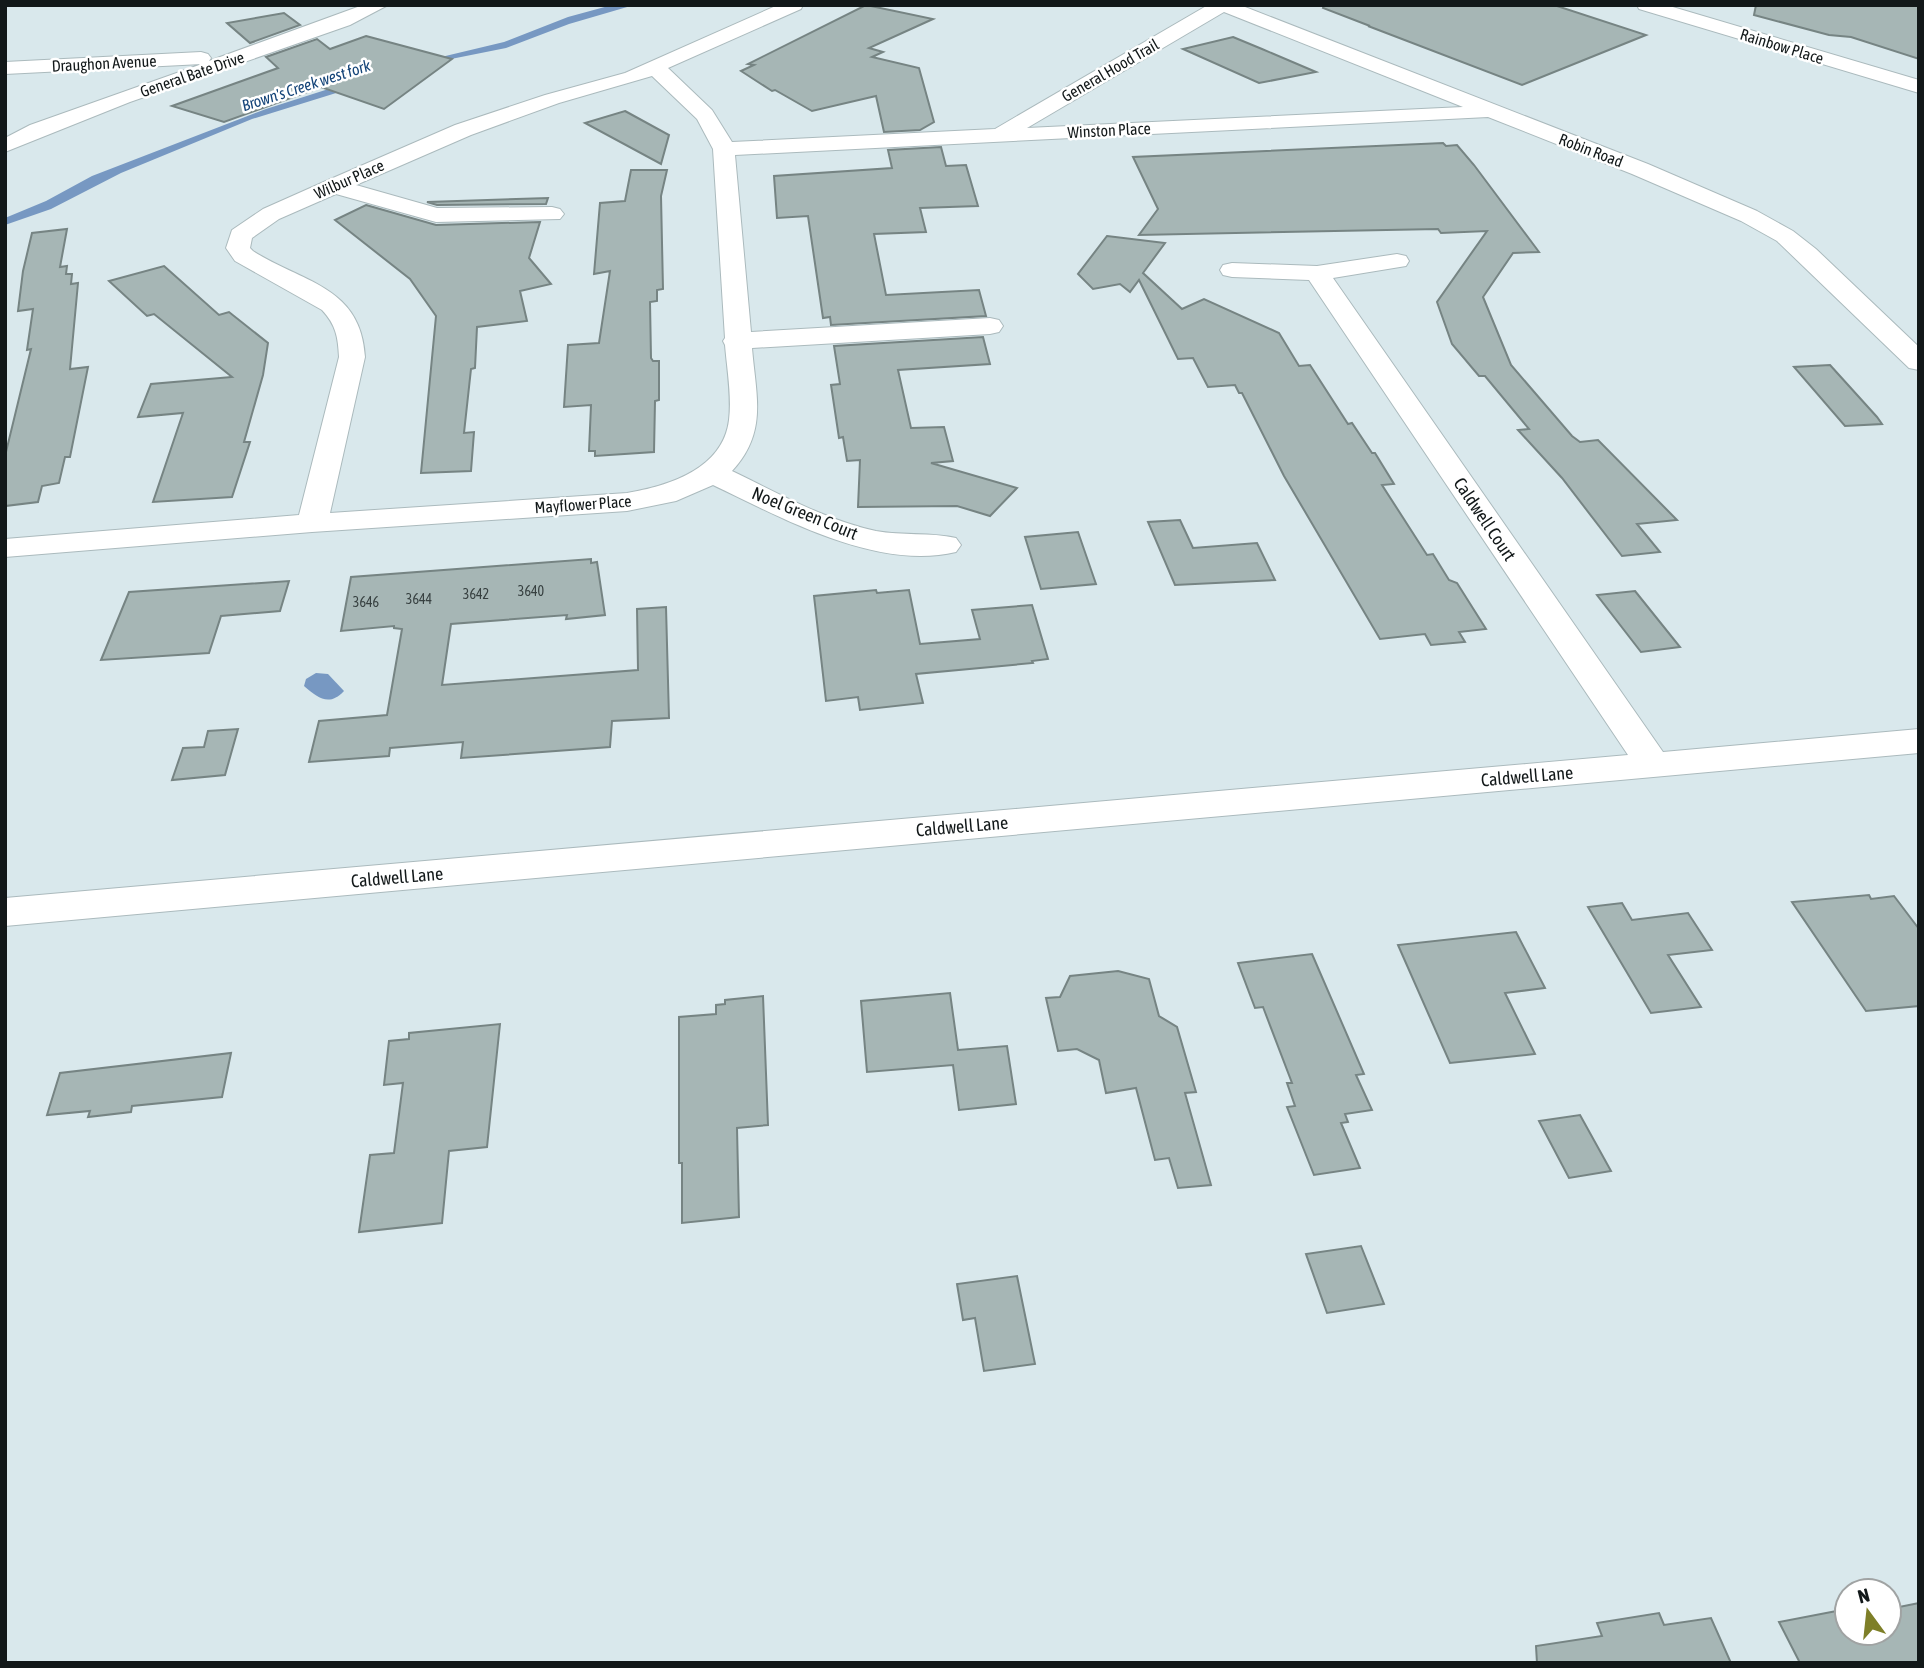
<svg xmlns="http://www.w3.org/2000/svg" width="1924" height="1668" viewBox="0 0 1924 1668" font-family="'Asap Condensed',sans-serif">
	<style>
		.water { fill: #7798c2 }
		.building { fill: #a6b6b5; stroke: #768483; stroke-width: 2 }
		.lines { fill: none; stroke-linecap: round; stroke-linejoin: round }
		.minor-casing { stroke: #abbabd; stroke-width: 2 }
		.minor { fill: #fff; fill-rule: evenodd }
		.labels { text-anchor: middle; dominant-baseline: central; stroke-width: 5; stroke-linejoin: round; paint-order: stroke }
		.number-label { font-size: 14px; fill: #374040 }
		.far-street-label { font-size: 16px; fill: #121819; stroke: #fff }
		.far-water-label { font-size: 16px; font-style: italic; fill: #144478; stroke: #fff }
		.street-label { font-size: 18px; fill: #121819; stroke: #fff }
	</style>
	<rect width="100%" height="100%" fill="#d9e8ec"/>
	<g class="water">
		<path d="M612,5H634L569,24L506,48L436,62L252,119L121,173L51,209L5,225V218L46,201L92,176L266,109L391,69L504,42L568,17Z"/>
		<path d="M316,673L328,674L344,691C329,707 318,698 304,686L306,679Z"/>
	</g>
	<g class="building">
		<path d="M866,5L933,19L869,48L883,52L872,57L919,68L934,122L920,130L884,132L876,96L812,111L775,90L772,91L741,71L754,65L748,64Z"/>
		<path d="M1324,5H1554L1646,35L1522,85L1368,26H1370L1323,8Z"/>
		<path d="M1756,5H1919V59L1851,37L1829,35L1754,15Z"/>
		<path d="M284,13L300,25L250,43L227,23Z"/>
		<path d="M366,36L452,59L384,109L321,87L224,122L172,106L278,68L266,57L317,39L330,49Z"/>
		<path d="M1233,37L1262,49L1316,72L1259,83L1183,49Z"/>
		<path d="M625,111L669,135L661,164L585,123Z"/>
		<path d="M1443,143L1446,146L1457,145L1474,165L1539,252L1513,253L1483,297L1511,365L1572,436L1580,442L1598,440L1677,520L1637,524L1660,552L1622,556L1562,478L1518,430L1529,429L1485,376H1479L1452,344L1437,302L1487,231L1441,233L1438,229L1139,235L1158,209L1133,157Z"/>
		<path d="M941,147L946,166L966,165L978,206L920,208L926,232L874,234L886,295L979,290L986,316L831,325L830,317L823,318L808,216L777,218L774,176L892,168L888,150Z"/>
		<path d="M631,170H667L661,196L663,289L657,290V301L650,302L651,358L653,361H659V400L655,401L654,452L595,456V451H589L591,405L564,407L568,345L599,343L610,271L594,274L600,203L625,201Z"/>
		<path d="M548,198L546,204L437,205L427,202Z"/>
		<path d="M366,205L436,225L540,222L529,258L551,284L520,291L527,321L477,327L475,368L471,369L464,433L474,432L471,471L421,473L436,316L410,279L335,220Z"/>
		<path d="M67,229L60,267L67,266L66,274H72L71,284L78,283L70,369L88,367L70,457H65L59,483L42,486L38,502L5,506V456L31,349L27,350L33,309L18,311L23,271L32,233Z"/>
		<path d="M1107,236L1165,243L1143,273L1182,309L1204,299L1279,333L1299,366L1310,365L1348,424L1352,423L1372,453H1375L1394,484L1382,485L1427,555L1433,554L1449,580L1457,583L1486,629L1459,632L1465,642L1431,645L1425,634L1380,639L1284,476L1242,393H1239L1235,385L1208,387L1193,358L1178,359L1139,280L1130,292L1120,284L1093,289L1078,274Z"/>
		<path d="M164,266L219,315L229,312L268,343L263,375L244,442H250L232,497L153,502L183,413L138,417L151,384L232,377L154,314L147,316L109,281Z"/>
		<path d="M983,337L990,364L898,370L911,428L944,427L953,461L931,463L1017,488L990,516L957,506L858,507L860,460L847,461L843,437L839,438L831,385L840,384L834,346Z"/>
		<path d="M1830,365L1877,417L1882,424L1845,426L1794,367Z"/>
		<path d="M1180,520L1193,548L1257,543L1275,580L1175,585L1148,522Z"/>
		<path d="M1078,532L1096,584L1041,589L1025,537Z"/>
		<path d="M591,559V563L597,562L605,615L566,619L567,615L451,624L442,685L638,670L637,609L666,607L669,718L612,721L610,747L461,758L463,742L390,748L389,756L309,762L319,721L387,715L402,629L394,628V626L341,631L351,577Z"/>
		<path d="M289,581L280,611L221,616L209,653L101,660L129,592Z"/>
		<path d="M876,590L877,593L909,590L920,644L980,639L972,610L1032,605L1048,659L1032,661L1033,663L916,674L923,703L860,710L858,697L826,701L814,596Z"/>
		<path d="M1635,591L1680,647L1641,652L1597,595Z"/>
		<path d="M238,729L225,775L172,780L183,748L204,747L208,731Z"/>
		<path d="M1869,895L1871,899L1894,896L1919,929V1006L1866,1011L1792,902Z"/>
		<path d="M1622,903L1632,920L1688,913L1712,950L1668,955L1701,1007L1651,1013L1588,907Z"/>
		<path d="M1516,932L1545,988L1505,993L1535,1054L1450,1063L1398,945Z"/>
		<path d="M1312,954L1364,1074L1356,1075L1372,1110L1345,1114L1348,1122L1341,1123L1360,1168L1314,1175L1287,1107L1295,1106L1287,1083H1292L1263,1007L1255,1008L1238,963Z"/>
		<path d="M1118,971L1149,979L1159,1016L1177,1027L1196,1092L1185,1093L1211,1185L1178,1188L1169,1158L1155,1160L1136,1088L1106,1093L1099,1060L1077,1049L1058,1051L1046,998L1060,997L1070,976Z"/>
		<path d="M950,993L958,1050L1007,1046L1016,1104L959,1110L953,1065L867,1072L861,1001Z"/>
		<path d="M763,996L768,1125L737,1128L739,1217L682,1223V1163H679V1017L716,1014V1005L725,1004V1000Z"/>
		<path d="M500,1024L487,1147L449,1151L442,1223L359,1232L370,1155L394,1153L403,1083L384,1085L389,1041L409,1039V1033Z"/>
		<path d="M231,1053L222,1097L132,1106L131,1112L88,1117L90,1111L47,1115L60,1073Z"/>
		<path d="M1580,1115L1611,1171L1569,1178L1539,1121Z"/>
		<path d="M1361,1246L1384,1304L1327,1313L1306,1254Z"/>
		<path d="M1017,1276L1035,1364L984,1371L975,1318L963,1320L957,1284Z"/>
		<path d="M1919,1603V1663H1800L1779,1622L1847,1609V1633H1889V1609Z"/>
		<path d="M1659,1613L1664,1625L1711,1618L1731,1663H1537L1536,1646L1602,1636L1597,1623Z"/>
	</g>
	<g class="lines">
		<defs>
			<g id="minor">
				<path d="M363,5H388L350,25L130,102L5,152V138L30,125L202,64L5,74V62L201,52L208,54L211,58L209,61Z"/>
				<path d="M778,5H803L801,9L668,68L712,110L732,142L995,129L1208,5H1240L1648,164L1757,211L1793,231L1816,249L1919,347V370L1909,368L1777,241L1741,221L1632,174L1488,117L735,155L751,332L990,318L999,320L1003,326L999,332L990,334L752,348C756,396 768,432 732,471C778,493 825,520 876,531C902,536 930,532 956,538L961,545L956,552C877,571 782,518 713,485L676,501L627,511L312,532L5,557V539L299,515L339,357C338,337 336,325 322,310L235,261L226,248L232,230L263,209L326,181L455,125L545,95L625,73ZM1224,12L1463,107L1027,128ZM652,76L697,119L713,149L725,338L723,341L725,345C727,369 732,397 729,420C723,469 669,486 627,493L330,513L365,357C361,286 303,283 253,251L250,248L252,238L279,219L336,194L436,222L560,219L564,214L560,209L552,207L437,208L356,185L471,135L559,103Z"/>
				<path d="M1637,5H1666L1919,80V93L1639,9Z"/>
				<path d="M1397,254L1406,256L1409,261L1406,266L1333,278L1663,752L1919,729V753L5,926V898L1628,755L1309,280L1232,277L1223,275L1220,270L1223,265L1232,263L1317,266Z"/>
			</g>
		</defs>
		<use href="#minor" class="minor-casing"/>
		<use href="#minor" class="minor"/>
	</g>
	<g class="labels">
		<g class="number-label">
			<text x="531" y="591">3640</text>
			<text x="476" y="594">3642</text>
			<text x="419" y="599">3644</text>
			<text x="366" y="602">3646</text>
		</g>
		<g class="far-street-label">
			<text transform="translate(1782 46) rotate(17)">Rainbow Place</text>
			<text transform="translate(104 63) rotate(-3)">Draughon Avenue</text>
			<text transform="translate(1110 70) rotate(-30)">General Hood Trail</text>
			<text transform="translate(192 74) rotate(-19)">General Bate Drive</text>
			<text transform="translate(1109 130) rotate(-3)">Winston Place</text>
			<text transform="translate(1591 150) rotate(21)">Robin Road</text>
			<text transform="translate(349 179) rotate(-24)">Wilbur Place</text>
			<text transform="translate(583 504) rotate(-4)">Mayflower Place</text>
		</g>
		<g class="far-water-label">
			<text transform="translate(306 85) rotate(-18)">Brown's Creek west fork</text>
		</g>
		<g class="street-label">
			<text transform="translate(805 513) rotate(22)">Noel Green Court</text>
			<text transform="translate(1485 519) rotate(56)">Caldwell Court</text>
			<text transform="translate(1527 776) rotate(-5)">Caldwell Lane</text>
			<text transform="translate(962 826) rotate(-5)">Caldwell Lane</text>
			<text transform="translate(397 877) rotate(-5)">Caldwell Lane</text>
		</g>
	</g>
	<rect width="1924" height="1668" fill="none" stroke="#121819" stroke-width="14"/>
	<g transform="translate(1868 1612) rotate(345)"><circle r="33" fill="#ffffff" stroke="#a0a3a3" stroke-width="2"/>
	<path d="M0-5L12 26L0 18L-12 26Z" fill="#7e7f28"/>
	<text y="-10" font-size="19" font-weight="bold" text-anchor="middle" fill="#121819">N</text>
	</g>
</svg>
